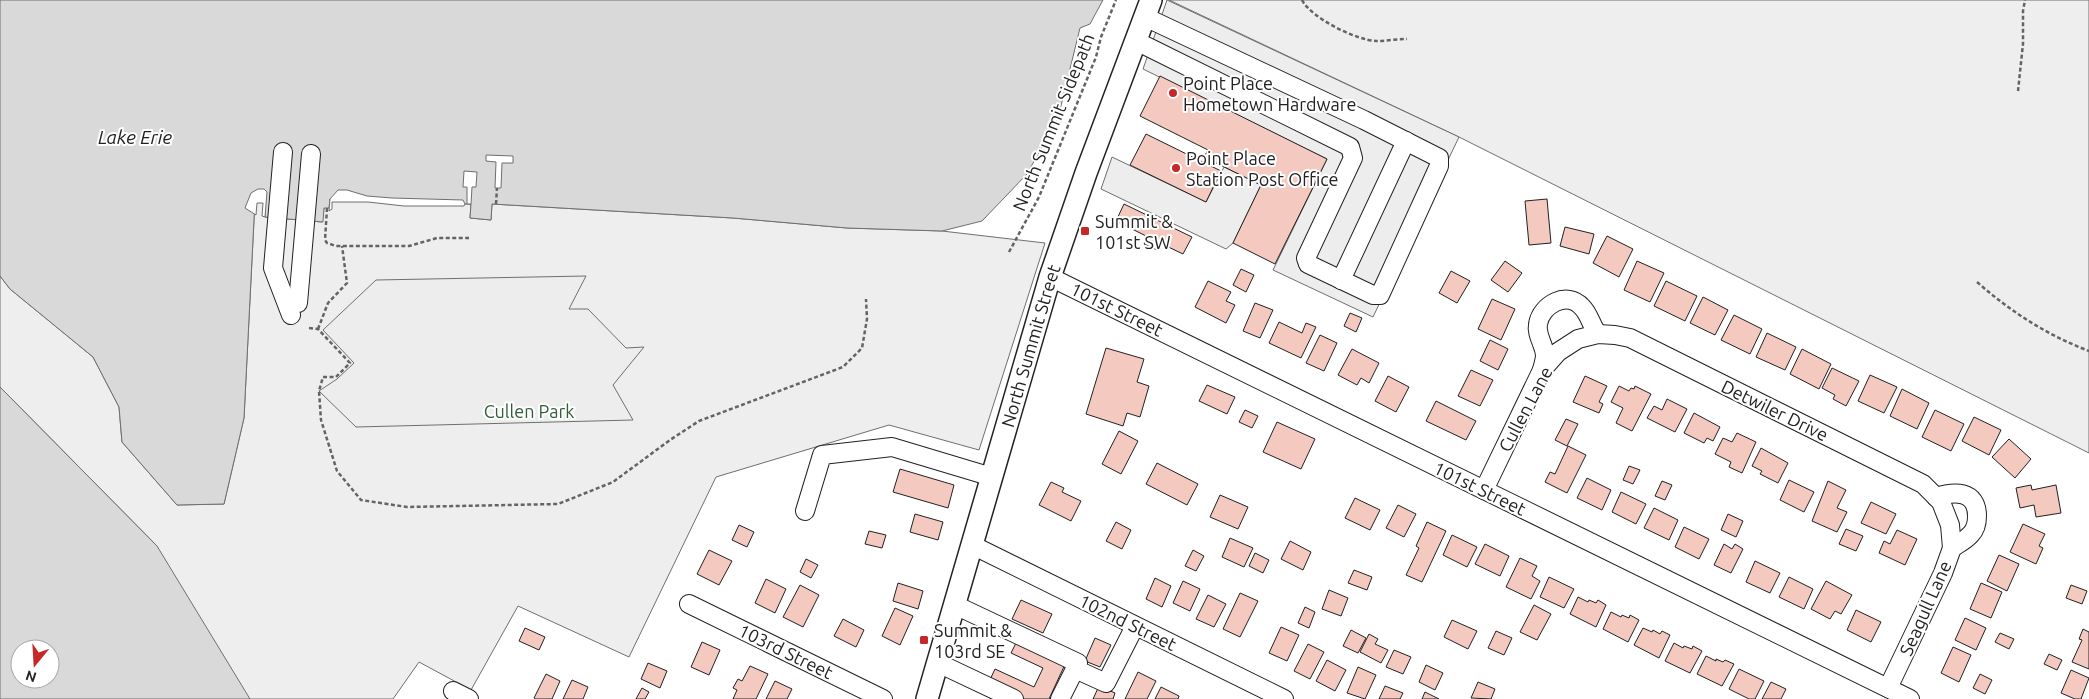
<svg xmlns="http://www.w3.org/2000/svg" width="2089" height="699" viewBox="0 0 2089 699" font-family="Ubuntu,sans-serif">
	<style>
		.green { fill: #eee; stroke: #6f6f6f }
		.parking { fill: #ededed; stroke: #6f6f6f }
		.water { fill: #d9d9d9; stroke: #6f6f6f; fill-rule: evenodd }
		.pier { fill: #fff; stroke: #6f6f6f }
		.building { fill: #f3c9c0; stroke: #222 }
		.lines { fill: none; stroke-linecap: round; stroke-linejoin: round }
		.minor-casing { stroke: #222; stroke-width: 20 }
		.major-casing { stroke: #222; stroke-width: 24 }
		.path { stroke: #646464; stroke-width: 2.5; stroke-dasharray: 4 2.5; stroke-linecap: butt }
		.minor { stroke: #fff; stroke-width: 18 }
		.major { stroke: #fff; stroke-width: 21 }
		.poi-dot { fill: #c62828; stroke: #fff; stroke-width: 2 }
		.labels { text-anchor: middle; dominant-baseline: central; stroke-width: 4; stroke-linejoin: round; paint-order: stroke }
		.poi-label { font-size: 18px; fill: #222; stroke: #fff; text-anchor: start }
		.street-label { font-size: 18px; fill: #222; stroke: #fff }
		.park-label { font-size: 18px; fill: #2f5e38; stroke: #fff }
		.water-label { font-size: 19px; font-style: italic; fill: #222; stroke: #fff }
	</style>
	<rect width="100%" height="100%" fill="#fff"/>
	<g class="green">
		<path d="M1169,0H2089V453L1459,137Z"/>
		<path d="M330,199L471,204L470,218L491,220L492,204L733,218L847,228L942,231L1045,243L979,450L889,425L716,477L629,657L518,606L471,690L419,662L393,699H165L157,546L0,387V276L10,289L93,357L119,407L122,442L177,505L224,504L244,418L255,200L266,201L265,217L322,222L324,208Z"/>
	</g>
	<g class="parking">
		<path d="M1167,0L1459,137L1373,317L1273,270L1327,159L1143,69Z"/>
		<path d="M1112,157L1206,202L1224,167L1261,185L1233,243L1226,249L1101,189Z"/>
		<path d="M586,276L569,309H588L626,348L644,347L613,385L633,420L356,427L319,391L337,379L354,363L323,330L376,280Z"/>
	</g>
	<g class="water">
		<path d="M0,0H1103L1090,24L1080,28L1058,118L1027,174L982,221L942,231L847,228L733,218L492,204L491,220L470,218L471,204L330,199L329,208H324L323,222L265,217V201L255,200L244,418L224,504L177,505L122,442L119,407L93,357L10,289L0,276Z"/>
		<path d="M0,387L157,546L250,699H0ZM20,649H50V679H20Z"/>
	</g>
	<g class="pier">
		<path d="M486,155L513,156V163H502L501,188H495L496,162L486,161Z"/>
		<path d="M464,171L477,172L476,187H472L471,204H467V187H463Z"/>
		<path d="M258,189H264L267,192L265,217L262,216L263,203H257L256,215L245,208L251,193Z"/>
		<path d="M338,190H347L367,196L392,198L463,200L465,204L464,206H404L368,202H332V209L329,211L330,199Z"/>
	</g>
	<g class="building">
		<path d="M1160,76L1327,159L1275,264L1233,243L1261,185L1204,157L1208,150L1140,116Z"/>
		<path d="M1146,134L1221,171L1206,202L1130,165Z"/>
		<path d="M1547,199L1551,243L1529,245L1525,201Z"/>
		<path d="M1124,204L1192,237L1183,254L1160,243L1157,250L1144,244L1148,237L1116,221Z"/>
		<path d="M1565,227L1594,234L1589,254L1560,246Z"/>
		<path d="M1607,236L1633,249L1619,277L1593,263Z"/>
		<path d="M1505,261L1522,273L1508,292L1491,280Z"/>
		<path d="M1637,261L1664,273L1650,302L1624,290Z"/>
		<path d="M1241,269L1254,275L1246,292L1233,285Z"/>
		<path d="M1451,271L1470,281L1457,303L1439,293Z"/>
		<path d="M1208,281L1231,292L1226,301L1235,305L1226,323L1195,307Z"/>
		<path d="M1666,281L1697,296L1685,321L1654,306Z"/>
		<path d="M1703,297L1728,310L1715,335L1690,323Z"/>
		<path d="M1492,299L1515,309L1501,340L1478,329Z"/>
		<path d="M1255,303L1273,310L1260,338L1243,331Z"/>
		<path d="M1350,313L1362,318L1356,332L1344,326Z"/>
		<path d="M1734,315L1762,329L1750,354L1721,340Z"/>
		<path d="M1279,322L1302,333L1306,323L1316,327L1301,358L1269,343Z"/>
		<path d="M1767,333L1796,347L1785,370L1756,357Z"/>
		<path d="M1320,335L1337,343L1324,371L1306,363Z"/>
		<path d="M1490,340L1508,349L1498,370L1480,361Z"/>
		<path d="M1106,348L1144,359L1137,382L1149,386L1140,417L1127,413L1123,426L1086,414Z"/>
		<path d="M1352,349L1379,363L1369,383L1361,378L1357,385L1338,375Z"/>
		<path d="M1802,349L1831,364L1819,389L1790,374Z"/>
		<path d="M1832,368L1859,381L1846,406L1833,399L1835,395L1822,388Z"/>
		<path d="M1471,370L1493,380L1480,406L1458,396Z"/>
		<path d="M1870,375L1897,387L1884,413L1858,401Z"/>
		<path d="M1388,376L1409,387L1396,412L1375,401Z"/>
		<path d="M1585,376L1607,386L1599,402L1603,404L1599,413L1573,402Z"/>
		<path d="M1207,385L1235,397L1227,414L1199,401Z"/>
		<path d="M1619,386L1629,391L1631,388L1634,389L1635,386L1651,394L1632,431L1616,423L1623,408L1611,402Z"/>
		<path d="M1902,389L1929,403L1917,429L1890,416Z"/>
		<path d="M1667,399L1687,409L1675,432L1647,418L1654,406L1662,410Z"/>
		<path d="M1436,401L1476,421L1466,440L1426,421Z"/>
		<path d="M1245,410L1258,416L1252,428L1239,422Z"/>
		<path d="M1935,410L1964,424L1951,451L1922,437Z"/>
		<path d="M1694,413L1720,427L1713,441L1707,438L1704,443L1684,433Z"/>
		<path d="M1974,417L2001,430L1989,455L1962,441Z"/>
		<path d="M1566,419L1578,424L1567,446L1555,440Z"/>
		<path d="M1277,422L1315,439L1301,469L1263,452Z"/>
		<path d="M1119,431L1138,441L1121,474L1102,464Z"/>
		<path d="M1737,433L1756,442L1742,473L1729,467L1731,462L1715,454L1723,438L1732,442Z"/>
		<path d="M2009,439L2031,459L2015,478L1992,457Z"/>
		<path d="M1568,446L1586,455L1567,493L1545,482L1550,472L1555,474Z"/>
		<path d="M1761,448L1788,463L1778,483L1760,474L1762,471L1752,466Z"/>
		<path d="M1157,463L1198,484L1187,505L1146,484Z"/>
		<path d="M1629,466L1640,470L1633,484L1623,480Z"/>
		<path d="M900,469L954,485L948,508L893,492Z"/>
		<path d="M1587,478L1611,490L1602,510L1577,498Z"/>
		<path d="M1789,480L1814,492L1804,512L1780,500Z"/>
		<path d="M1662,481L1672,485L1665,500L1655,496Z"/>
		<path d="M1828,481L1846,490L1837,508L1847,512L1837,532L1812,521Z"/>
		<path d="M1051,482L1064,488L1062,492L1081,501L1071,521L1039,505Z"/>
		<path d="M2031,485L2032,490L2056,485L2061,513L2036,517L2034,505L2020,508L2016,488Z"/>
		<path d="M1621,492L1646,504L1636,524L1612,512Z"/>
		<path d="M1220,495L1248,507L1238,529L1210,517Z"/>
		<path d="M1355,498L1380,510L1370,530L1345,518Z"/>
		<path d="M1871,502L1896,514L1886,534L1861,523Z"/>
		<path d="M1398,505L1416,514L1404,537L1386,528Z"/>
		<path d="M1654,508L1678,520L1669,540L1644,528Z"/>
		<path d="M915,514L943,522L938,540L910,532Z"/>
		<path d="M1728,514L1743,521L1736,537L1721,530Z"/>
		<path d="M1116,522L1131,530L1122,549L1106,541Z"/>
		<path d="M1427,522L1446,531L1422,582L1406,575L1419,548L1416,546Z"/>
		<path d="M2023,524L2045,534L2039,546L2043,548L2036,564L2010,552Z"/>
		<path d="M739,525L754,532L747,547L732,540Z"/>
		<path d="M1684,527L1709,539L1699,559L1675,547Z"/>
		<path d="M1846,529L1863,536L1856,551L1839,544Z"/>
		<path d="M1897,530L1917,539L1905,565L1879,553L1884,541L1890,544Z"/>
		<path d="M869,531L886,535L882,548L865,544Z"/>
		<path d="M1452,535L1477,547L1467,567L1443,555Z"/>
		<path d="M1230,538L1253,548L1244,567L1222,557Z"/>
		<path d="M1290,541L1311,552L1303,570L1281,559Z"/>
		<path d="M1485,544L1509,556L1500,576L1475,564Z"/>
		<path d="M1724,544L1732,549L1735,544L1743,549L1731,573L1714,565Z"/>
		<path d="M709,550L732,561L719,585L697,574Z"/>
		<path d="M1193,550L1204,556L1196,571L1185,566Z"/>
		<path d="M1255,553L1269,560L1263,573L1249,566Z"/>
		<path d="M1999,555L2019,564L2007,591L1987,581Z"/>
		<path d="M1520,558L1537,566L1532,576L1540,581L1531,599L1506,587Z"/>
		<path d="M806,559L818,565L811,578L800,572Z"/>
		<path d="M1755,561L1780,573L1770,593L1746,582Z"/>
		<path d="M1354,570L1372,577L1367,590L1348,583Z"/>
		<path d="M1549,577L1574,589L1564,608L1540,597Z"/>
		<path d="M1789,577L1813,589L1804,609L1779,597Z"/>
		<path d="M1155,578L1171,586L1162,607L1146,599Z"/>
		<path d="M766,579L786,589L775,613L755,603Z"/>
		<path d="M1183,581L1200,589L1190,611L1173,603Z"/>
		<path d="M1826,581L1852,595L1841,614L1835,611L1830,619L1811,609Z"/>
		<path d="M898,583L923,591L918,609L893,601Z"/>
		<path d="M1981,583L2002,592L1991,618L1970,609Z"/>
		<path d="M800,585L819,595L803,627L783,617Z"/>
		<path d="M2071,585L2087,591L2082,604L2066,598Z"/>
		<path d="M1329,590L1348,598L1341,616L1322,609Z"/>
		<path d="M1240,593L1258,601L1240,637L1223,629Z"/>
		<path d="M1208,595L1226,604L1214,627L1196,619Z"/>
		<path d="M1578,597L1588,602L1589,600L1596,603L1598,600L1606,605L1596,627L1570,614Z"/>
		<path d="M1021,600L1052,614L1043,633L1012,619Z"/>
		<path d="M1534,605L1551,614L1537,640L1520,632Z"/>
		<path d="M1305,607L1315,612L1309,628L1298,623Z"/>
		<path d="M895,608L913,616L900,645L882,636Z"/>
		<path d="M1856,610L1881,622L1871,642L1847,630Z"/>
		<path d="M1611,612L1621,617L1622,615L1629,618L1630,615L1639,620L1628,642L1603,629Z"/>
		<path d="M1965,618L1986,628L1976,650L1955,640Z"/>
		<path d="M843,619L864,630L856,647L834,636Z"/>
		<path d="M1452,620L1477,631L1468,649L1444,637Z"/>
		<path d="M1281,627L1299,635L1287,661L1269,653Z"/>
		<path d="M525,628L545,637L539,650L519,641Z"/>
		<path d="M1643,628L1652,632L1653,630L1660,634L1662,631L1670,635L1659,658L1634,645Z"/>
		<path d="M2083,629L2089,632V669L2072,662L2082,640L2079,639Z"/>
		<path d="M1351,630L1366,638L1358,653L1343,646Z"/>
		<path d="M1496,631L1512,638L1504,655L1488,648Z"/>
		<path d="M2000,633L2014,639L2009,649L1995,642Z"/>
		<path d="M1369,634L1378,639L1375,644L1388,650L1381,663L1360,652Z"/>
		<path d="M1019,637L1067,660L1049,699H1020L988,684L995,669L1034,687L1043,668L1011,653Z"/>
		<path d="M1095,638L1111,645L1100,667L1085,661Z"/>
		<path d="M702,642L720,650L709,675L691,667Z"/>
		<path d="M1674,643L1683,648L1684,646L1692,649L1693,646L1702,651L1690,673L1665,661Z"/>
		<path d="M1308,644L1324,652L1310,679L1294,671Z"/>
		<path d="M1953,647L1971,655L1959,682L1941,673Z"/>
		<path d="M1394,650L1411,657L1403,674L1386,667Z"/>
		<path d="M2049,654L2062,660L2057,670L2044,664Z"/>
		<path d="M1706,656L1716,661V659L1723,662L1725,660L1734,664L1722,686L1697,674Z"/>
		<path d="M1327,660L1346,670L1335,691L1316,681Z"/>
		<path d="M648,663L667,671L660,688L641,679Z"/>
		<path d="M1426,665L1443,673L1435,690L1419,682Z"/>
		<path d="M750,666L768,674L756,699H733L737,690L733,688L738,679L742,681Z"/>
		<path d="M1358,667L1376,675L1365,699L1347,693Z"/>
		<path d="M1739,669L1764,681L1755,699H1749L1729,689Z"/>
		<path d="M2071,670L2089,678L2081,699H2075L2061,693Z"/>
		<path d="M1138,672L1156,681L1147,699H1125Z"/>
		<path d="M546,674L560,681L552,699H536L534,698Z"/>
		<path d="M1980,674L1992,680L1985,694L1973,688Z"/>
		<path d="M572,680L588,687L583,699H563Z"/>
		<path d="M775,681L792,689L787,699H766Z"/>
		<path d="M1478,682L1495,689L1491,699L1471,698Z"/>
		<path d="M1771,682L1786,689L1781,699H1762Z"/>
		<path d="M1099,686L1115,693L1113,699H1093Z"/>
		<path d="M1385,686L1403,693L1400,699H1379Z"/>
		<path d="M1161,687L1179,696L1178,699H1155Z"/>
		<path d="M642,688L649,692L645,699H636Z"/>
		<path d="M1425,692L1439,699H1422Z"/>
	</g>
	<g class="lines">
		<defs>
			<g id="minor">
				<path d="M1136,41L1350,147L1353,158L1306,258L1308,264L1373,295H1380L1439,166V158L1364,120L1145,17"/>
				<path d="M283,152L273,268L291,315"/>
				<path d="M1050,277L1910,699"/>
				<path d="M1341,280L1406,141"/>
				<path d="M298,303L311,154"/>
				<path d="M1542,370C1543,365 1545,360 1545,355C1544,344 1536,335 1538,324C1541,305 1567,290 1582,307C1590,315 1591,326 1598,334"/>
				<path d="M1484,490L1542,370L1558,352L1578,339L1598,334L1615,335L1630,338L1923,484L1941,502L1950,525L1952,548L1943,573L1888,688"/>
				<path d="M1936,497C1954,491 1977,490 1977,516C1977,522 1976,529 1971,534C1966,540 1958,544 1952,548"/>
				<path d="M805,511L822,455L892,447L992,477"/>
				<path d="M972,545L1284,699"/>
				<path d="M689,604L883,699"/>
				<path d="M955,605L1078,663L1060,699"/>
				<path d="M938,663L1014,699"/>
				<path d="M1075,669L1106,683L1135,626"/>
				<path d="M453,691L469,699"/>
			</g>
			<g id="major">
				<path id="s1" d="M927,699L1050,277L1086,173L1151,0"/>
			</g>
		</defs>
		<use href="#minor" class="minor-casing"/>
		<use href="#major" class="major-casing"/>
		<g class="path">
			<path d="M1302,0C1311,18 1356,40 1376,41C1386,41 1397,39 1407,39"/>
			<path d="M2018,91L2023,44V11L2025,0"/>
			<path d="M496,204L497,188"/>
			<path d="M327,208L325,240L327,243L336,246H409L437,238H469"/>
			<path d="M1009,252L1039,197L1096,57L1101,37L1116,0"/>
			<path d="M1977,282C2011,312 2047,335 2089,351"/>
			<path d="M309,328L318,329L350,363L336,377H323L319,391L321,420L337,471L361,500L407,507L558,504L613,482L670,440L699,421L843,367L862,348L867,319L866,299"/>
			<path d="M318,329L328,303L347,283L342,246"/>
		</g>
		<use href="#minor" class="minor"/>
		<use href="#major" class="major"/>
	</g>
	<g class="poi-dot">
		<circle cx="1173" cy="93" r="5"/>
		<circle cx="1176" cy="168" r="5"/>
		<rect x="1080" y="226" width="10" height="10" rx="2.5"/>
		<rect x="919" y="635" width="10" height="10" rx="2.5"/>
	</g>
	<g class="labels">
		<g class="poi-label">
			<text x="1183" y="83">Point Place<tspan x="1183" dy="21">Hometown Hardware</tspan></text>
			<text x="1186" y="158">Point Place<tspan x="1186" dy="21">Station Post Office</tspan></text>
			<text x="1095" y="221">Summit &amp;<tspan x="1095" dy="21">101st SW</tspan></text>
			<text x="934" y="630">Summit &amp;<tspan x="934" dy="21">103rd SE</tspan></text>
		</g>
		<g class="street-label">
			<text transform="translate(1053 122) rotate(-68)">North Summit Sidepath</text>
			<text transform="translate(1117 309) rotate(26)">101st Street</text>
			<text stroke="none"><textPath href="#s1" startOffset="368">North Summit Street</textPath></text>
			<text transform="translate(1525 409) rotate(-62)">Cullen Lane</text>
			<text transform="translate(1775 410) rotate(26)">Detwiler Drive</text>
			<text transform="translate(1480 488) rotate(26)">101st Street</text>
			<text transform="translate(1925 608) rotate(-66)">Seagull Lane</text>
			<text transform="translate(1128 622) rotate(26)">102nd Street</text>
			<text transform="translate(786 651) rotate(26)">103rd Street</text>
		</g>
		<g class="park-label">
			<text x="529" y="411">Cullen Park</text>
		</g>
		<g class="water-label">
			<text x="135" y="137">Lake Erie</text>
		</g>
	</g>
	<g transform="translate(35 664) rotate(198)"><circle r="24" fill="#ffffff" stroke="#a7a7a7"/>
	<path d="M0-4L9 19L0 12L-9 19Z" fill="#c62828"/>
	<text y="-8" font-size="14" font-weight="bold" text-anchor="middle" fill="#222222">N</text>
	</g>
</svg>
